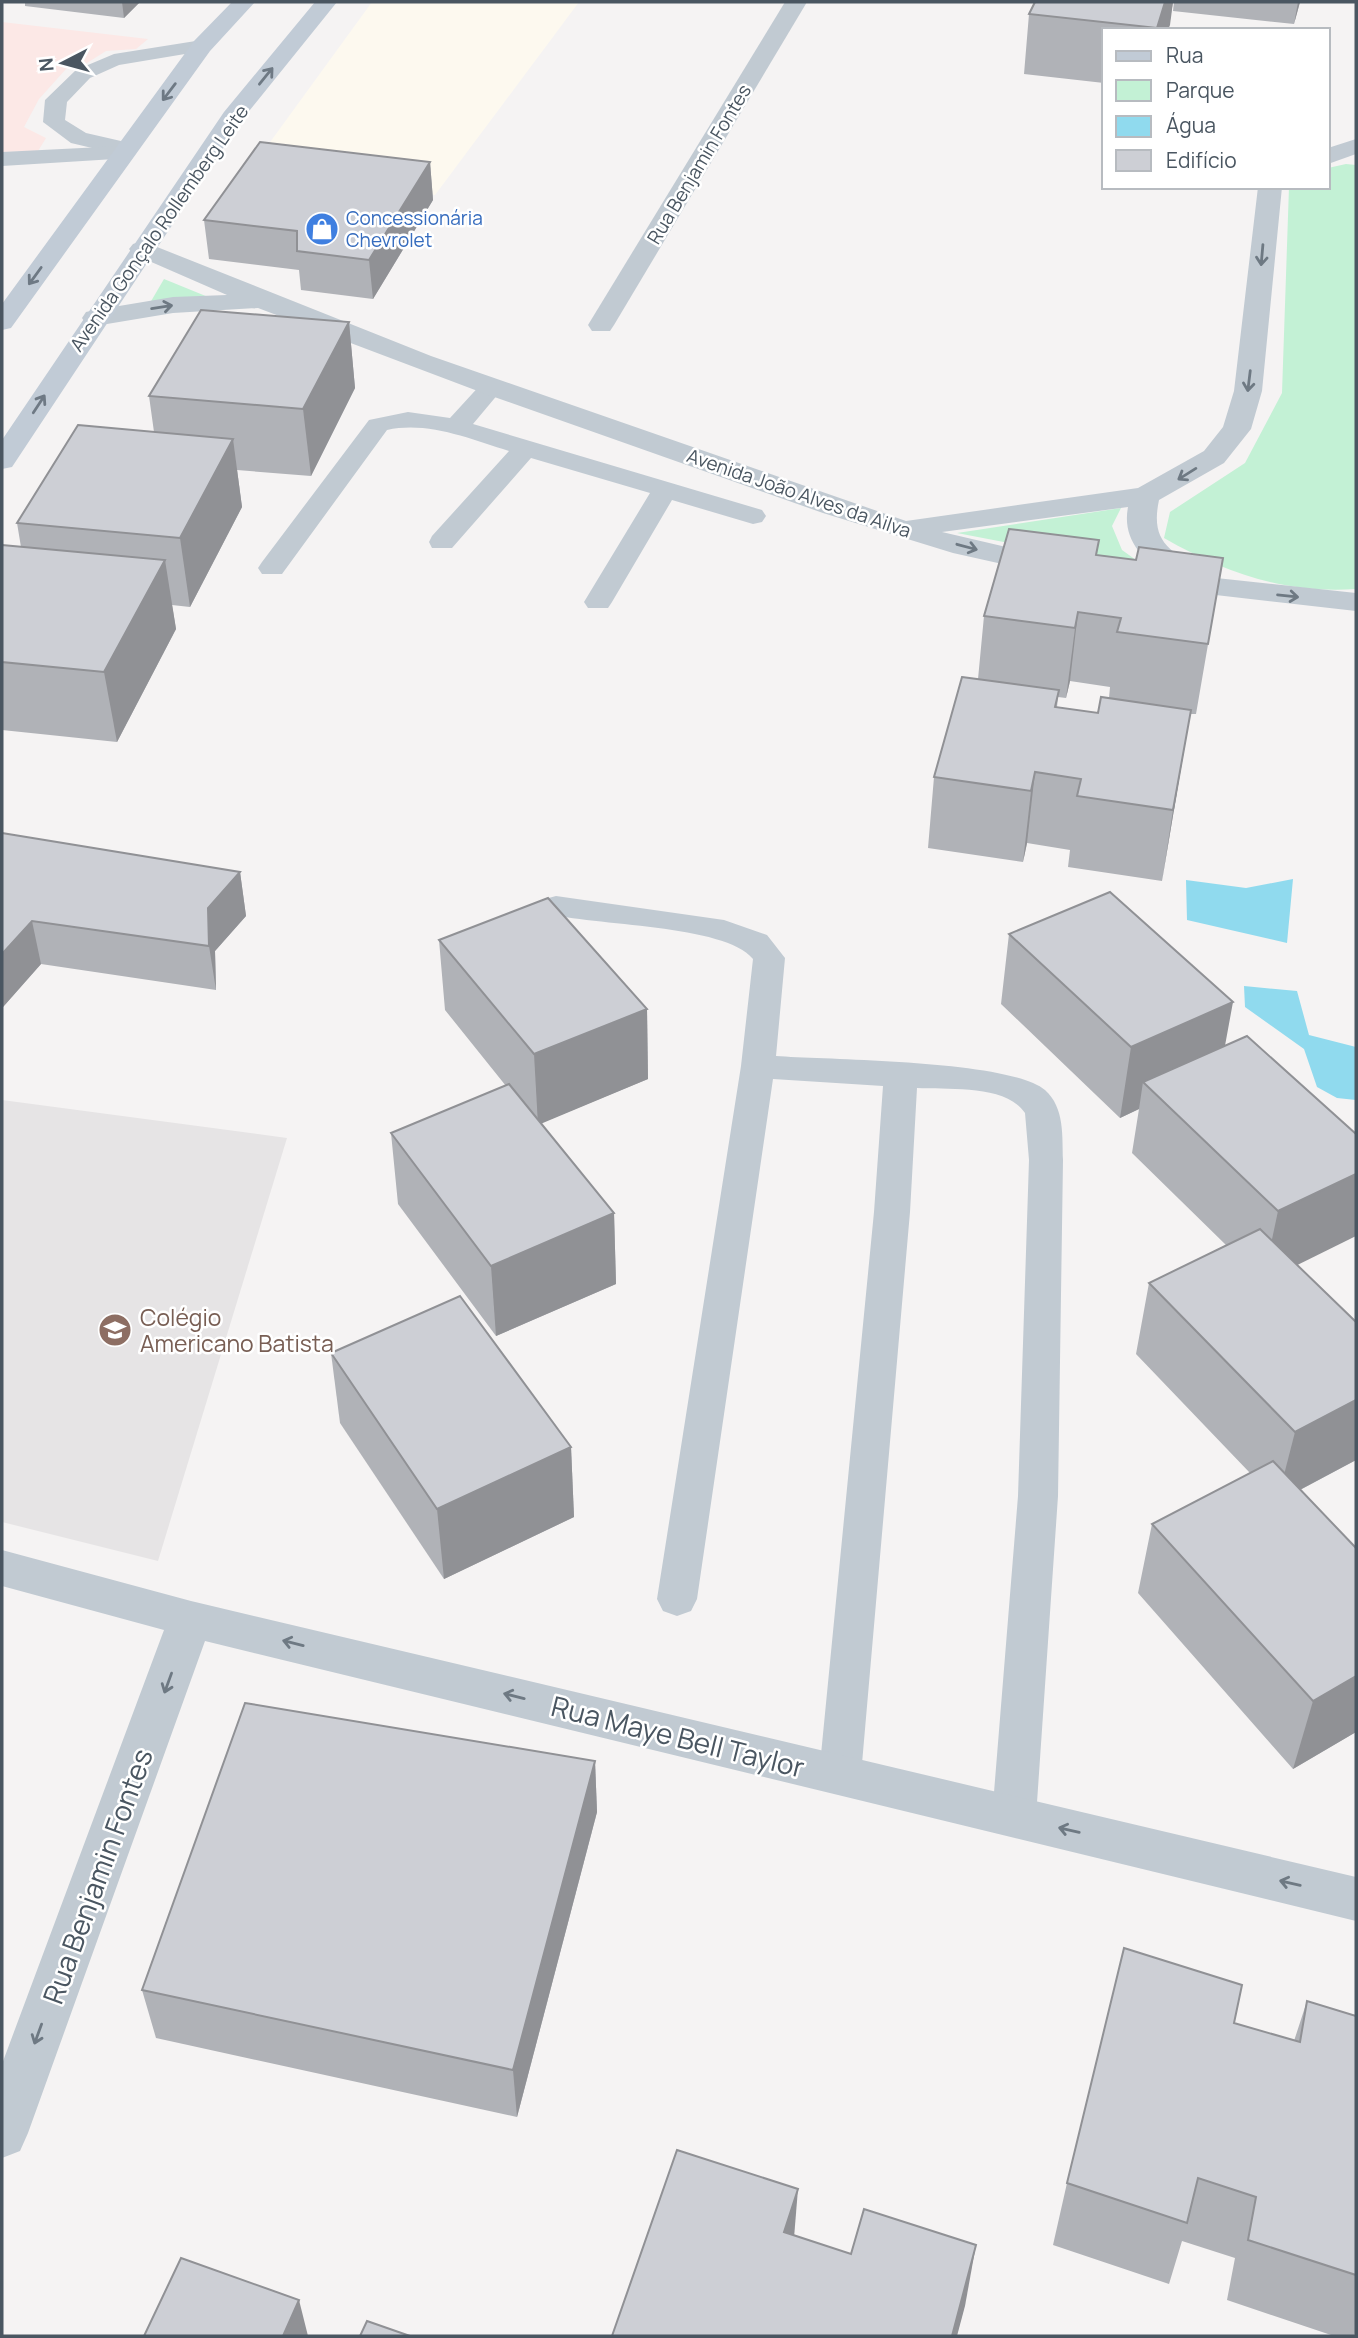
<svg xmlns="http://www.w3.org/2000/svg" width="1358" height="2338" viewBox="0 0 1358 2338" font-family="Manrope,sans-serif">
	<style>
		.commercial { fill: #fdf9ef }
		.education { fill: #e6e4e5 }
		.medical { fill: #fce8e6 }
		.green { fill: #c3f1d5 }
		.water { fill: #90daee }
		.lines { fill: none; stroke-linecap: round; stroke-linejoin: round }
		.service { fill: #c1cad2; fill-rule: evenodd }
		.minor { fill: #c1cad2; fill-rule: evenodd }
		.tertiary { fill: #c1cad2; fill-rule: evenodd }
		.secondary { fill: #c1cbd6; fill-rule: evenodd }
		.wall { fill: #b0b2b7; fill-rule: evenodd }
		.shaded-wall { fill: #909195 }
		.building { fill: #cdcfd5; stroke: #909195; stroke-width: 2 }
		.oneway { stroke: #6e7984 }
		.oneway2 { stroke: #6e7983 }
		.labels { text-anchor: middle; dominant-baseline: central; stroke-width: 5; stroke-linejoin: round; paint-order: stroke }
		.far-street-label { font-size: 19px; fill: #4a5661; stroke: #fff }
		.far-shop-label { font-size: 19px; fill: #366cbe; stroke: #fff; text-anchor: start }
		.education-label { font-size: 23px; fill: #785e54; stroke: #fff; text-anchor: start }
		.near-street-label { font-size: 28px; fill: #4a5661; stroke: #fff }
	</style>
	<rect width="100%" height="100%" fill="#f5f3f3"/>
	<path class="commercial" d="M372,2H579L435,195L249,171Z"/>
	<path class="education" d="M2,1100L287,1138L158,1561L2,1522Z"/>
	<path class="medical" d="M2,22L148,39L136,49L106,51L79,68L66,69L39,99L24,127L46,138L38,151L2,152Z"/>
	<g class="green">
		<path d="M1346,164L1356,165V589C1285,594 1225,573 1164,538L1170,512L1245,463L1282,393L1289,187H1328V168Z"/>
		<path d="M164,279L213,299L150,303Z"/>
		<path d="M1121,508L1112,526L1122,550L1150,570L957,533Z"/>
	</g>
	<g class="water">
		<path d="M1293,879L1287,943L1187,920L1186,880L1246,888Z"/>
		<path d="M1244,986L1297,991L1309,1035L1356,1047V1100L1337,1098L1317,1087L1304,1049L1245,1007Z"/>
	</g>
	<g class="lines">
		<g class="service">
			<path d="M202,40L209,42L212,46L209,50L119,65L90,78L67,102L65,120L86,133L134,144L137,149L134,154L126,156L71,143L43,122L45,100L76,70L114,54Z"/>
			<path d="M492,380L501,382L504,387L473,424L762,510L766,516L762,522L753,524L672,500L612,602L608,608H588L584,602L650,493L531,458L452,548H432L429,542L432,536L509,451C470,439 428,421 387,430L282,574H262L258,568L262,562L369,420L408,412L450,418L483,382Z"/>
			<path d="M556,896L724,920L767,935L785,958L776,1056C830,1060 1009,1060 1045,1090C1065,1108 1062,1136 1063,1160L1058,1496L1036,1817L1029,1830L1014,1836L999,1830L992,1817L1018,1496L1029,1160L1025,1113C1005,1084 949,1090 917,1088L910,1212L861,1775L855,1788L840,1793L825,1788L819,1775L874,1212L883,1086L773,1079L697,1599L691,1611L677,1616L663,1611L657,1599L741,1066L753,959C725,924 593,926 545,913L540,906L545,899Z"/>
		</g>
		<g class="minor">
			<path d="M785,2H807L614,325L610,331H592L588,325Z"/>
			<path d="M122,146L131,148L134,153L131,158L2,166V152Z"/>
			<path d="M2,1550L191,1601L1356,1877V1921L205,1641L28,2133L20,2151L2,2158V2064L164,1630L2,1586Z"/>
		</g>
		<g class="tertiary">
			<path d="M1356,139V154L1328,164V148Z"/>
			<path d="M1258,187H1282L1262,391L1251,429L1224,463L1159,500C1150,542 1170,552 1204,569L1207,577L1356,593V611L1155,588L1151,582L1155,576L1166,573C1141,559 1122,538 1128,507L942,532L1062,560L1066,566L1062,572L1051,575L953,553L823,513L483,393L258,308L173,313L95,326L86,324L82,318L86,312L95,310L173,297L227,295L133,254L129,249L133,244L142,241L431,356L906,521L1138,488L1204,451L1223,427L1234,391Z"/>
		</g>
		<g class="secondary">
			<path d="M232,2H255L210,51L11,328L2,330V304L194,41Z"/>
			<path d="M315,2H337L241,121L16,461L12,467L2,469V440L224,112Z"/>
		</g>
	</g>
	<g class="wall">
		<path d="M25,2H140L124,18L25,6Z"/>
		<path d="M1035,2H1173L1168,30H1104V83L1024,74L1029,14Z"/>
		<path d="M1174,2H1300L1294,24L1173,11Z"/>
		<path d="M430,162L433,200L373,299L301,290L299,270L209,259L204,220Z"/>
		<path d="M349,322L355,388L311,476L237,470L242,507L190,607L172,605L176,629L117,742L2,730V545L21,547L17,523L154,432L149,396Z"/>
		<path d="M1098,555L1211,627L1196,714H1190L1162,881L1068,867L1070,850L1027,843L1023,862L928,848L934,777L978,679L984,616ZM1070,681L1110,687L1109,698L1098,713L1057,707L1058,697L1066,698Z"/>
		<path d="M2,833L240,872L246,916L215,951L216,990L41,964L3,1007H2Z"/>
		<path d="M1009,934L1225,1046L1297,1265L1356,1400V1460L1300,1490L1356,1548V1732L1293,1769L1138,1593L1152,1524L1250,1473L1136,1354L1149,1283L1226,1245L1132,1153L1139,1109L1120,1118L1001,1004Z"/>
		<path d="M439,940L647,1009L648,1079L541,1123L614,1213L616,1284L496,1336L398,1204L391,1133L506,1086L445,1010Z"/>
		<path d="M331,1353L571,1447L574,1517L444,1579L340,1423Z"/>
		<path d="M595,1761L597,1812L517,2117L156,2038L142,1990Z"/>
		<path d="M1307,2001L1356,2016V2331L1354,2336H1334L1227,2300L1235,2258L1182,2241L1169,2284L1053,2245L1067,2183L1234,2023L1294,2041Z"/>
	</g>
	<g class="shaded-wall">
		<path d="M122,2H140L124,18Z"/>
		<path d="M1165,2H1173L1170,25L1168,30H1156Z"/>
		<path d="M1298,2H1300L1294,24Z"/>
		<path d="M430,162L433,200L373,299L369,260Z"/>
		<path d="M349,322L355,388L311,476L303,409Z"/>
		<path d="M233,439L242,507L190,607L180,538Z"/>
		<path d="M165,560L176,629L117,742L104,672Z"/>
		<path d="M1078,612L1070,681L1066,698L1075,628Z"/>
		<path d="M1191,710L1179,780L1162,881L1173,810Z"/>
		<path d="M1035,772L1027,843L1023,862L1031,791Z"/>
		<path d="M240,872L246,916L215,951L216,990L209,946L208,908Z"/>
		<path d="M32,921L41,964L3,1007L2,1000V954Z"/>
		<path d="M1233,1002L1220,1073L1143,1082L1139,1109L1120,1118L1131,1047Z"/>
		<path d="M647,1009L648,1079L538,1125L534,1054Z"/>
		<path d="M1356,1174V1236L1263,1282L1278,1211Z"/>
		<path d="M614,1213L616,1284L496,1336L491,1266Z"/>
		<path d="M1356,1400V1460L1277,1502L1295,1432Z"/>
		<path d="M571,1447L574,1517L444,1579L437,1509Z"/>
		<path d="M1356,1676V1732L1293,1769L1313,1701Z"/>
		<path d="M595,1761L597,1812L517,2117L513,2070Z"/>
		<path d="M798,2189L793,2250L784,2232Z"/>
		<path d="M976,2245L965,2306L957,2336H952Z"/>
		<path d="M299,2300L308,2336H283Z"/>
	</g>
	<g class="building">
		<path d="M1035,2H1165L1157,28L1029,14Z"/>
		<path d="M260,142L430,162L369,260L297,251V231L204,220Z"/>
		<path d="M201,310L349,322L303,409L149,396Z"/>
		<path d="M78,425L233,439L180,538L17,523Z"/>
		<path d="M1009,529L1099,540L1096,555L1136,560L1139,547L1223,558L1208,644L1117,632L1121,618L1078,612L1075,628L984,616Z"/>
		<path d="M2,545L165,560L104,672L2,662Z"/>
		<path d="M962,677L1059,690L1055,707L1098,713L1101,697L1191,710L1173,810L1077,796L1081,779L1035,772L1031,791L934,777Z"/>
		<path d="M2,833L240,872L208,908L209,946L32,921L2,954Z"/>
		<path d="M1110,892L1233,1002L1131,1047L1009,934Z"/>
		<path d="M548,898L647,1009L534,1054L439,940Z"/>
		<path d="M1247,1036L1356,1134V1174L1278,1211L1143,1082Z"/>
		<path d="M509,1084L614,1213L491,1266L391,1133Z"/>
		<path d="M1260,1229L1356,1322V1400L1295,1432L1149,1283Z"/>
		<path d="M460,1296L571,1447L437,1509L331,1353Z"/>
		<path d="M1273,1461L1356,1548V1676L1313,1701L1152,1524Z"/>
		<path d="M245,1703L595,1761L513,2070L142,1990Z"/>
		<path d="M1124,1948L1242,1985L1234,2023L1300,2042L1307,2001L1356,2016V2275L1248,2240L1256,2197L1198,2178L1187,2223L1067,2183Z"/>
		<path d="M677,2150L798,2189L784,2232L851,2254L864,2209L976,2245L952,2336H612Z"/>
		<path d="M181,2258L299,2300L283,2336H144Z"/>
		<path d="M367,2321L410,2336H360Z"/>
	</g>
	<defs><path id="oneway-shaft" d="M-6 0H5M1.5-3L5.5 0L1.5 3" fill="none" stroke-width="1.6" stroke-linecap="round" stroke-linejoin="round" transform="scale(1.75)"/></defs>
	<g class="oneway">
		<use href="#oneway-shaft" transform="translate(266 76) rotate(-51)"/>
		<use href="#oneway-shaft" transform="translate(169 92) rotate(127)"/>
		<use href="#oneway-shaft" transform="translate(35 276) rotate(126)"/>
		<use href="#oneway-shaft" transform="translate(39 404) rotate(-57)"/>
	</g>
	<g class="oneway2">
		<use href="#oneway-shaft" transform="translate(1262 255) rotate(95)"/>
		<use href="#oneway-shaft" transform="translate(162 307) rotate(-9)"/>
		<use href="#oneway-shaft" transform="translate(1249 381) rotate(97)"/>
		<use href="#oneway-shaft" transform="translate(1187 474) rotate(148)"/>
		<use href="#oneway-shaft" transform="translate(967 547) rotate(15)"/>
		<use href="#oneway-shaft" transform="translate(1288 596) rotate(6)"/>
		<use href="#oneway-shaft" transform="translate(293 1643) rotate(-166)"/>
		<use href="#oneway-shaft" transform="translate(168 1683) rotate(110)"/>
		<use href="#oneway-shaft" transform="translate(514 1696) rotate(-166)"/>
		<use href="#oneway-shaft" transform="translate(1069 1830) rotate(-167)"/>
		<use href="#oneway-shaft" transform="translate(1290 1883) rotate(-167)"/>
		<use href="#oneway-shaft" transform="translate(38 2034) rotate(110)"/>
	</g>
	<defs>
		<symbol id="shop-disc" viewBox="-11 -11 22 22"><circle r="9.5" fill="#3f7fe0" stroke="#fff"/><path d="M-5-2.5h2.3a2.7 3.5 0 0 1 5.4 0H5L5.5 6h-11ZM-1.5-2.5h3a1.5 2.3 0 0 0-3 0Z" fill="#fff"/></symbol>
		<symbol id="school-disc" viewBox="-11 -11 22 22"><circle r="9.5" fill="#8d6e63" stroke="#fff"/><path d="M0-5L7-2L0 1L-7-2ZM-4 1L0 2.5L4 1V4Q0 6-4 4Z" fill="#fff"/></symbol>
	</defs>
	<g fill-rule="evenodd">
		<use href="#shop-disc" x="303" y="210" width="38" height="38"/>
		<use href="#school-disc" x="96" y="1311" width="38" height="38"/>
	</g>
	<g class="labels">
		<g class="far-street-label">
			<text transform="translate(699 164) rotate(-59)">Rua Benjamin Fontes</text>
			<text transform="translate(159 228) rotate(-55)">Avenida Gonçalo Rollemberg Leite</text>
			<text transform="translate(799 493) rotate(19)">Avenida João Alves da Ailva</text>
		</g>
		<g class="far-shop-label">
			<text x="346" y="218">Concessionária<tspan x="346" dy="22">Chevrolet</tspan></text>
		</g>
		<g class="education-label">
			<text x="140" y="1317">Colégio<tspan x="140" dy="26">Americano Batista</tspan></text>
		</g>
		<g class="near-street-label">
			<text transform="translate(678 1736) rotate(14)">Rua Maye Bell Taylor</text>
			<text transform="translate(97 1876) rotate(-70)">Rua Benjamin Fontes</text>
		</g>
	</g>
	<rect width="1358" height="2338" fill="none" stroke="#4a5661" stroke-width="7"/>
	<rect x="1102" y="28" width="228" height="161" fill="#ffffff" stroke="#b7bbc0" stroke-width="2"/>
	<rect x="1116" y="51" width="35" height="10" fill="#c1cbd6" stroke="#b7bbc0" stroke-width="2"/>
	<text x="1166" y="63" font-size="21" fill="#4a5661">Rua</text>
	<rect x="1116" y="80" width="35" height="21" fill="#c3f1d5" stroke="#b7bbc0" stroke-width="2"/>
	<text x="1166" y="98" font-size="21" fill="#4a5661">Parque</text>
	<rect x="1116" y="116" width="35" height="21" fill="#90daee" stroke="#b7bbc0" stroke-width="2"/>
	<text x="1166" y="133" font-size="21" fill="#4a5661">Água</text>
	<rect x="1116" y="150" width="35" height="21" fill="#cdcfd5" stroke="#b7bbc0" stroke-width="2"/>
	<text x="1166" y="168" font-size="21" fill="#4a5661">Edifício</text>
	<g transform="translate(63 63) rotate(264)" stroke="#ffffff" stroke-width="5" paint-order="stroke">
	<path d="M0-5L12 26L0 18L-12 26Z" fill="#4a5661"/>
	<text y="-10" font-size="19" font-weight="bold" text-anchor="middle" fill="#4a5661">N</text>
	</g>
</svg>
